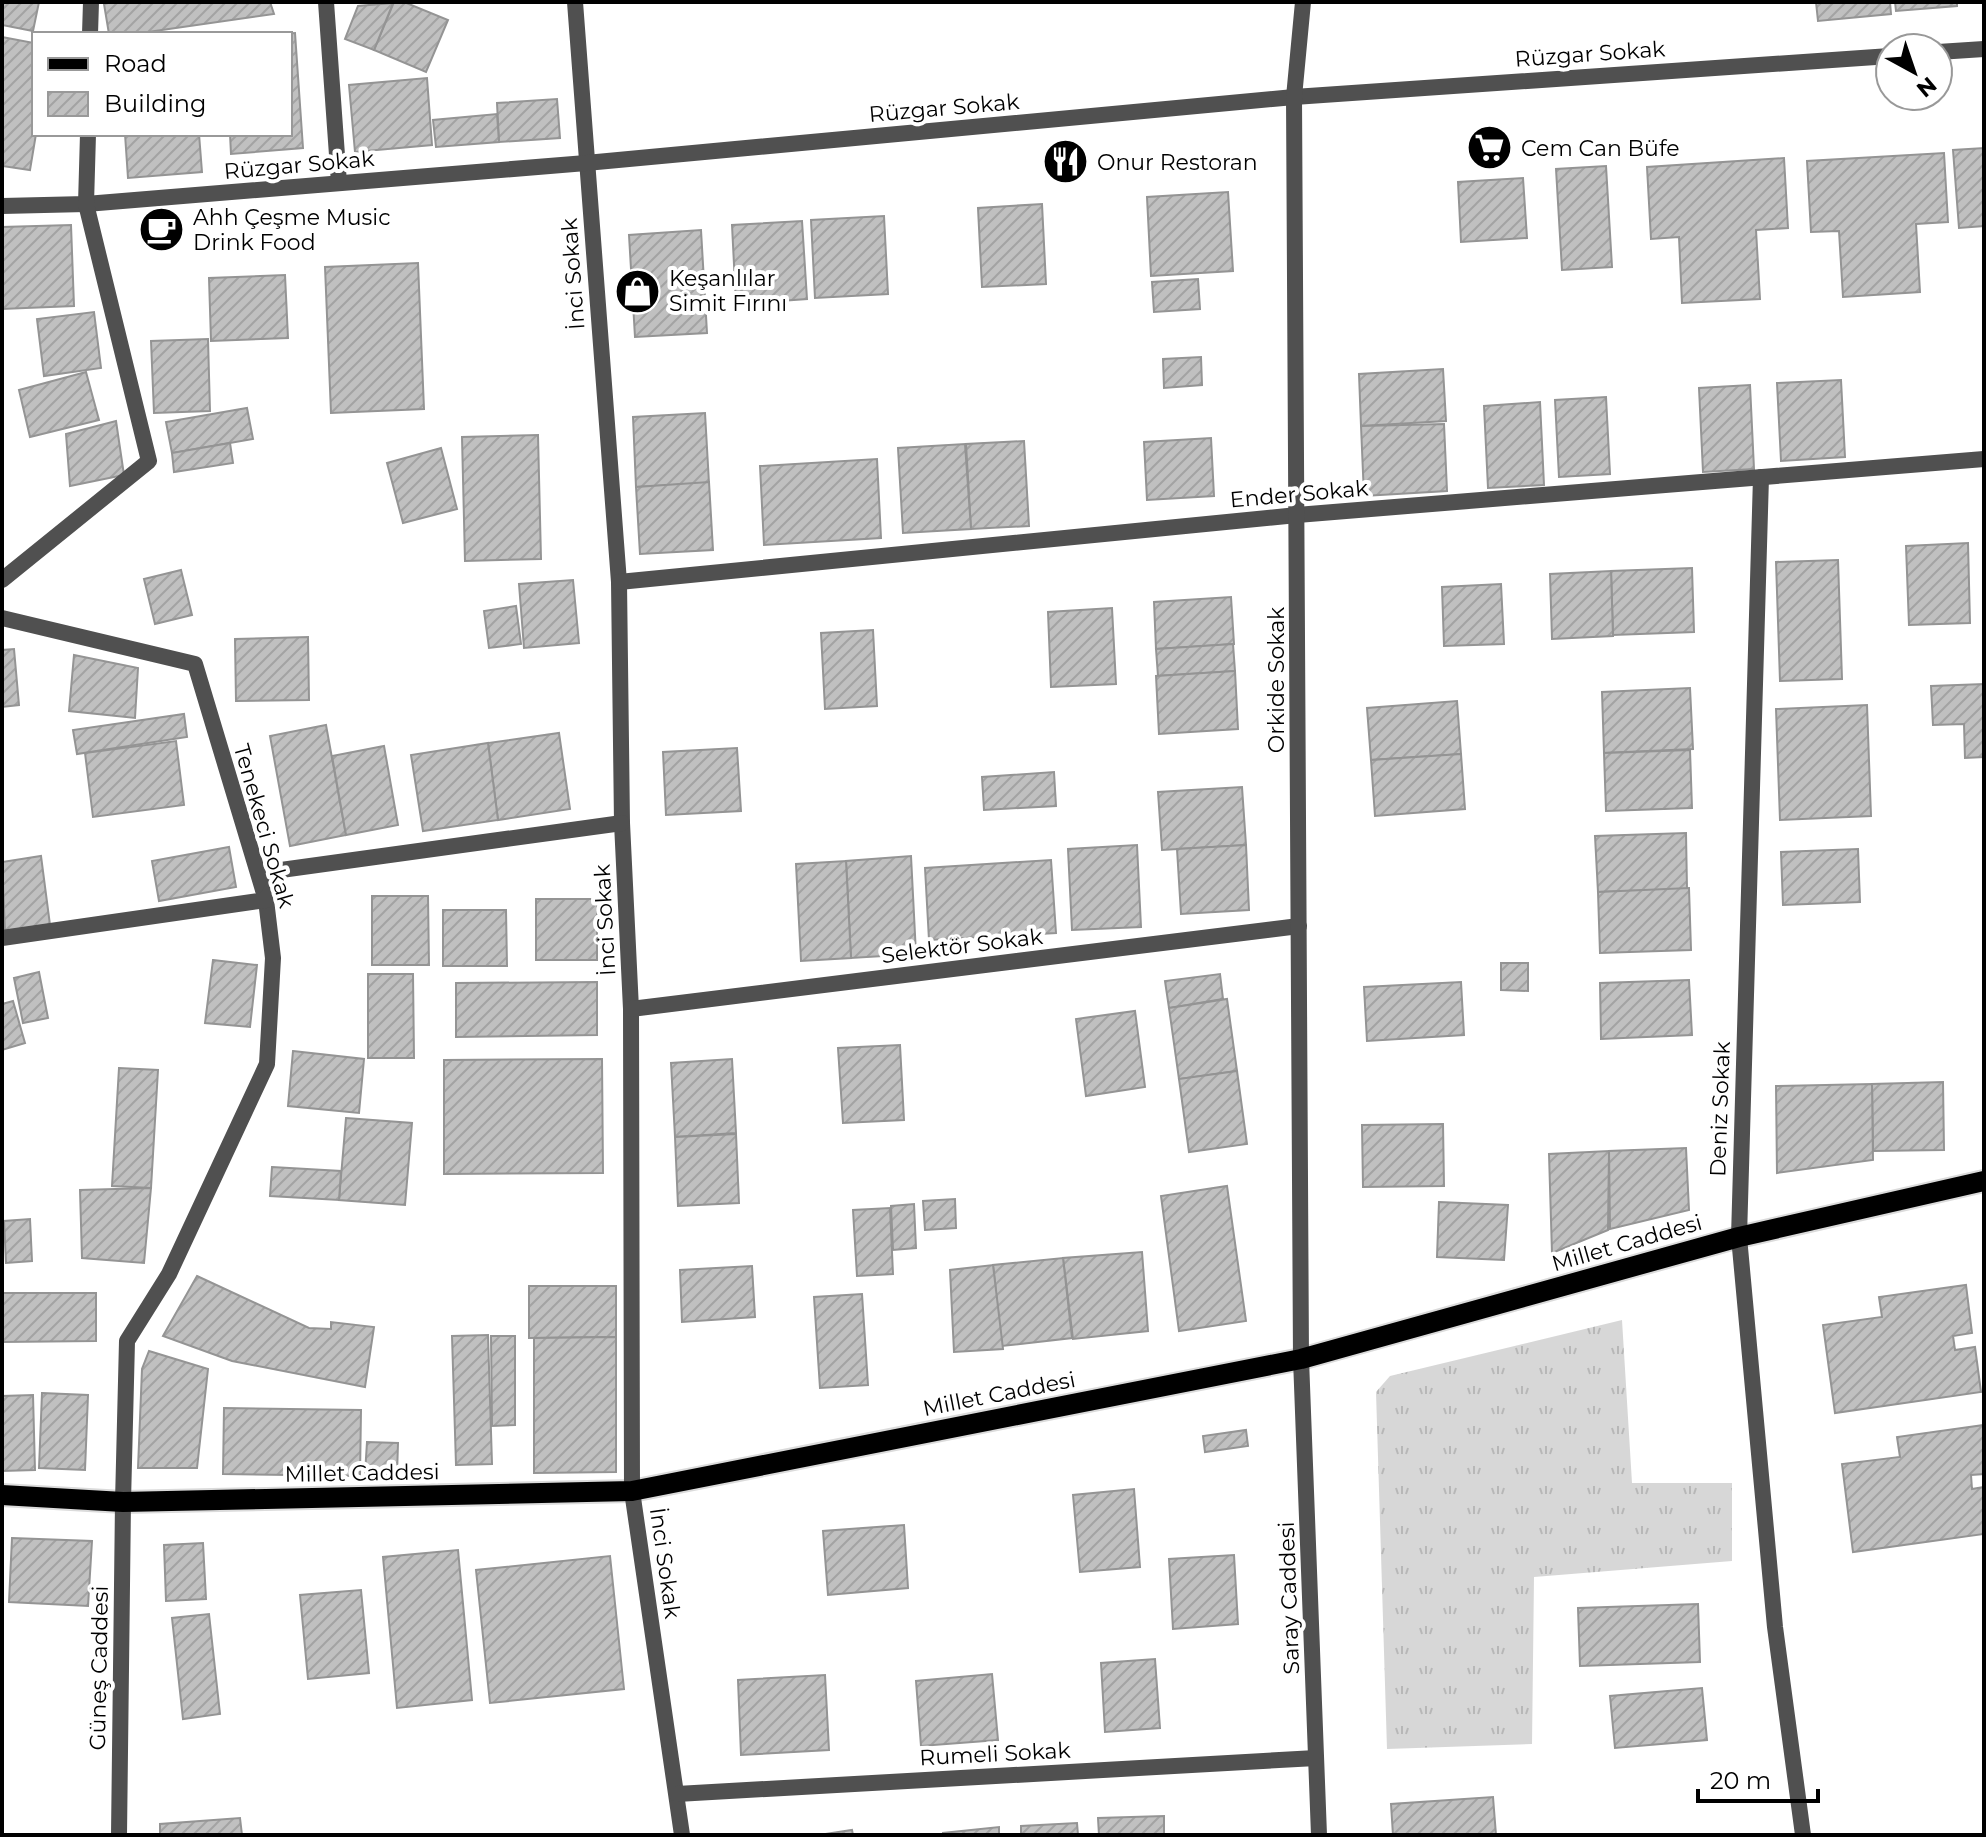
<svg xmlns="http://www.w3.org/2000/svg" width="1986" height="1837" viewBox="0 0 1986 1837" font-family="Montserrat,sans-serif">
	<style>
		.grass { fill: url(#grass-tufts) }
		.building { fill: url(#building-hatch); stroke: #949494; stroke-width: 2 }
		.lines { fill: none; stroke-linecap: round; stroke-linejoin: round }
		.primary-casing { stroke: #dbdbdb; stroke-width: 24 }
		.minor { stroke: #505050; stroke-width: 16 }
		.tertiary { stroke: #505050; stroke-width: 16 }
		.primary { stroke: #000; stroke-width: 20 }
		.labels { text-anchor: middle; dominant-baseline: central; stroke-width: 8; stroke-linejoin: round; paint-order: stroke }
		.street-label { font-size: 22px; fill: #000; stroke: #fff }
		.poi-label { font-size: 22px; fill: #000; stroke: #fff; text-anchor: start }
	</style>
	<defs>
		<pattern id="grass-tufts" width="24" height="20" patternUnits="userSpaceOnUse" patternTransform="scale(2)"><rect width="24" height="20" fill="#d7d7d7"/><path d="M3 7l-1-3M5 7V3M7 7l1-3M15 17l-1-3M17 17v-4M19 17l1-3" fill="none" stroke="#b7b7b7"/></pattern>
		<pattern id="building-hatch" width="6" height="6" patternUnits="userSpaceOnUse" patternTransform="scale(2)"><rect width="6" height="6" fill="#c0c0c0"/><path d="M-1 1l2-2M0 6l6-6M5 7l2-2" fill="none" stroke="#a3a3a3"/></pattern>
	</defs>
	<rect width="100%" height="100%" fill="#fff"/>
	<path class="grass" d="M1622,1320L1632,1483H1732V1561L1534,1577L1532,1744L1387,1749L1376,1392L1390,1376Z"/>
	<g class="building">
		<path d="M2,2H39L33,31L2,25Z"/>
		<path d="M112,2H270L274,14L134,34H109L104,4Z"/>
		<path d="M394,2H404L448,20L426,72L374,50Z"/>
		<path d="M1816,2H1890L1891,14L1818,21Z"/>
		<path d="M1895,2H1957V6L1896,11Z"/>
		<path d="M393,3L374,50L345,39L358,6Z"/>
		<path d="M295,33L303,148L231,154L230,134H290V34H278Z"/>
		<path d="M2,37L34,43L36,134L30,170L2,166Z"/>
		<path d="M427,78L432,145L355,152L349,85Z"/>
		<path d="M557,99L560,138L499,142L497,103Z"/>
		<path d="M497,114L499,142L436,147L433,120Z"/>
		<path d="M125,134H199L202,172L128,178Z"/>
		<path d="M1984,148V226L1959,228L1953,150Z"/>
		<path d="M1944,153L1948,222L1916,224L1920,292L1843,297L1839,231L1811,232L1807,161Z"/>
		<path d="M1784,158L1788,228L1756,230L1760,299L1682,303L1679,237L1651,239L1647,167Z"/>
		<path d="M1606,166L1612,267L1562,270L1556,169Z"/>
		<path d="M1523,178L1527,238L1461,242L1458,182Z"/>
		<path d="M1228,192L1233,271L1151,276L1147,197Z"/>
		<path d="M1042,204L1046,284L982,287L978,208Z"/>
		<path d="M884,216L888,294L815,298L811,220Z"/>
		<path d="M802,221L807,299L736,304L732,225Z"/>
		<path d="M71,225L74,306L2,309V227Z"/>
		<path d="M701,230L707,333L635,337L629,235Z"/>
		<path d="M418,263L424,409L331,413L325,267Z"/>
		<path d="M285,275L288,338L211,341L209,278Z"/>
		<path d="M1198,279L1200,309L1154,312L1152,282Z"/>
		<path d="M94,312L101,368L44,376L37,319Z"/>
		<path d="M208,339L210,411L154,413L151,341Z"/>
		<path d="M1201,357L1202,385L1164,388L1163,359Z"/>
		<path d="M1443,369L1446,421L1361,426L1359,374Z"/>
		<path d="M86,372L99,420L30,437L19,390Z"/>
		<path d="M1841,380L1845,457L1781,461L1777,383Z"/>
		<path d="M1750,385L1754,469L1703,472L1699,388Z"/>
		<path d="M1606,397L1610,474L1559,477L1555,400Z"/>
		<path d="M1540,402L1544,485L1488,488L1484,406Z"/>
		<path d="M247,408L253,439L172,453L166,422Z"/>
		<path d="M705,413L709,483L636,487L633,417Z"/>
		<path d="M116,421L124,475L70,486L66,434Z"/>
		<path d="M1444,424L1447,491L1364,496L1361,426Z"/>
		<path d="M538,435L541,559L465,561L462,437Z"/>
		<path d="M1211,438L1214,496L1147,500L1144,442Z"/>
		<path d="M1024,441L1029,526L971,529L966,444Z"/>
		<path d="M230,443L233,463L174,472L172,453Z"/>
		<path d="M965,444L971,529L903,533L898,448Z"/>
		<path d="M441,448L457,509L403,523L387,463Z"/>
		<path d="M877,459L881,538L764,545L760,466Z"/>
		<path d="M709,482L713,550L640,554L636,487Z"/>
		<path d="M1968,543L1970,623L1909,625L1906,546Z"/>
		<path d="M1838,560L1842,679L1780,681L1776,562Z"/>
		<path d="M1692,568L1694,632L1613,635L1611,571Z"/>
		<path d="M181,570L192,615L155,624L144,579Z"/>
		<path d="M1611,571L1613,636L1552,639L1550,574Z"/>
		<path d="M573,580L579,643L524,648L519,584Z"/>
		<path d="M1501,584L1504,644L1444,646L1442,587Z"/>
		<path d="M1231,597L1234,644L1156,649L1154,602Z"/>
		<path d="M516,606L521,644L489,648L484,611Z"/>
		<path d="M1112,608L1116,684L1051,687L1048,612Z"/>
		<path d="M873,630L877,706L825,709L821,633Z"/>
		<path d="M308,637L309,700L236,701L235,639Z"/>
		<path d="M1233,644L1235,671L1158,676L1156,649Z"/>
		<path d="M14,649L19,705L2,707V650Z"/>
		<path d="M74,655L138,668L135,718L69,711Z"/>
		<path d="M1235,671L1238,729L1159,734L1156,676Z"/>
		<path d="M1984,684V757L1965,758L1964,724L1933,725L1931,686Z"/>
		<path d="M1690,688L1693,749L1604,753L1602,692Z"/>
		<path d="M1457,701L1461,754L1371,760L1367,708Z"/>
		<path d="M1867,705L1871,816L1780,820L1776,709Z"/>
		<path d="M184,714L187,737L77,754L73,730Z"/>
		<path d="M326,725L346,835L290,846L270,736Z"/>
		<path d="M559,733L570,809L498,820L488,743Z"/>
		<path d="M176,741L184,805L93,817L85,753Z"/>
		<path d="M488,743L498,820L423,831L411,755Z"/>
		<path d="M384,746L398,825L346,835L332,756Z"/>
		<path d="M737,748L741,811L666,815L663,752Z"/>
		<path d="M1690,750L1692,808L1606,811L1604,753Z"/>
		<path d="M1461,754L1465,809L1375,816L1371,760Z"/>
		<path d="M1054,772L1056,806L984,810L982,777Z"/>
		<path d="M1242,787L1246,845L1162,850L1158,792Z"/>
		<path d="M1686,833L1687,889L1598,892L1595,836Z"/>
		<path d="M1137,845L1141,927L1072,930L1068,849Z"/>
		<path d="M1246,845L1249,910L1181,914L1177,849Z"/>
		<path d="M229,847L236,887L159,901L152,861Z"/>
		<path d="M1858,849L1860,902L1783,905L1781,852Z"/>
		<path d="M41,856L50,925L5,932L2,862Z"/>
		<path d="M911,856L916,954L851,958L846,861Z"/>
		<path d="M1051,860L1056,933L929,940L925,868Z"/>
		<path d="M846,861L851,958L801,961L796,864Z"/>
		<path d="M1689,888L1691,950L1600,953L1598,892Z"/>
		<path d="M372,896H428L429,965H372Z"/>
		<rect x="536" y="899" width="61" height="61"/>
		<path d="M443,910H506L507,966H443Z"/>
		<path d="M213,960L257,965L250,1027L205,1023Z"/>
		<path d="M1501,963H1528V991L1501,990Z"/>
		<path d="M39,972L48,1018L23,1023L14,978Z"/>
		<path d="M368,974H413L414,1058H368Z"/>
		<path d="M1220,974L1223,999L1169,1008L1165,981Z"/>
		<path d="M1689,980L1692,1035L1601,1039L1600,983Z"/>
		<path d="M597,982V1035L456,1037V983Z"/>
		<path d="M1461,982L1464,1035L1367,1041L1364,987Z"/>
		<path d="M1227,999L1237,1071L1179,1079L1169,1008Z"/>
		<path d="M13,1001L25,1043L2,1050V1004Z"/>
		<path d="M1135,1011L1145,1087L1086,1096L1076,1019Z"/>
		<path d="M900,1045L904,1120L843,1123L838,1048Z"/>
		<path d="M293,1051L364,1059L359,1113L288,1106Z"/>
		<path d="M602,1059L603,1173L444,1174V1060Z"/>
		<path d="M732,1059L736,1133L675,1137L671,1063Z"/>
		<path d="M119,1068L158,1070L151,1188L112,1186Z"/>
		<path d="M1237,1071L1247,1144L1189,1152L1179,1079Z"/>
		<path d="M1943,1082L1944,1150L1873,1151L1872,1084Z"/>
		<path d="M1872,1084L1873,1160L1777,1173L1776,1086Z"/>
		<path d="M346,1118L412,1123L405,1205L339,1200Z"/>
		<path d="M1443,1124L1444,1186L1363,1187L1362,1125Z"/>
		<path d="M736,1134L739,1203L678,1206L675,1137Z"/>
		<path d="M1686,1148L1689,1210L1610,1229L1609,1151Z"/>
		<path d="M1609,1151L1608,1230L1552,1253L1549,1154Z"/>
		<path d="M272,1167L341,1171L339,1200L270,1196Z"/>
		<path d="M1227,1186L1246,1321L1179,1331L1161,1196Z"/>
		<path d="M151,1188L144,1263L82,1258L80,1190Z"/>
		<path d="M955,1199L956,1228L925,1230L923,1201Z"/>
		<path d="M1439,1202L1508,1205L1504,1260L1437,1257Z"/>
		<path d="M914,1204L916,1248L893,1250L891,1206Z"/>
		<path d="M890,1208L893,1274L857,1276L853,1210Z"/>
		<path d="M30,1219L32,1261L6,1263L4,1221Z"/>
		<path d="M1142,1252L1148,1331L1073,1339L1063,1258Z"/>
		<path d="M1063,1258L1072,1338L1002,1346L993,1265Z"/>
		<path d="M993,1265L1003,1349L954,1352L950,1270Z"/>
		<path d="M752,1266L755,1317L682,1322L680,1270Z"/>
		<path d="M197,1276L309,1328L331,1329V1322L374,1327L365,1387L232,1361L163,1336Z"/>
		<path d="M1966,1285L1972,1333L1953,1336L1955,1350L1975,1347L1981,1392L1835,1413L1823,1325L1882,1317L1879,1297Z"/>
		<path d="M529,1286H616V1337L529,1338Z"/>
		<path d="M2,1293H96V1341L2,1342Z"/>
		<path d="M862,1294L868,1385L820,1388L814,1297Z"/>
		<path d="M488,1335L492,1464L456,1465L452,1336Z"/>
		<path d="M491,1336H515V1425L492,1426Z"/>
		<path d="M616,1337V1472L534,1473V1338Z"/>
		<path d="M149,1351L208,1369L197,1468H138L142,1369Z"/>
		<path d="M42,1393L88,1395L85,1470L39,1468Z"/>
		<path d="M33,1395L35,1470L2,1471V1396Z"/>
		<path d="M224,1408L361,1410L360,1476L223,1474Z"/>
		<path d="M1984,1425V1474L1971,1475L1972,1489L1984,1487V1534L1853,1552L1842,1464L1900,1457L1897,1437Z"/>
		<path d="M1246,1430L1248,1446L1205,1452L1203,1436Z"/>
		<path d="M367,1442L398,1443L397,1475L365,1474Z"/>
		<path d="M1134,1489L1140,1567L1080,1572L1073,1495Z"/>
		<path d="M904,1525L908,1588L828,1595L823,1531Z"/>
		<path d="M12,1538L92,1541L88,1606L9,1602Z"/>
		<path d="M203,1543L206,1599L166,1601L164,1545Z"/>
		<path d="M458,1550L472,1700L397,1708L383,1557Z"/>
		<path d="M1234,1555L1238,1624L1173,1629L1169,1559Z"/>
		<path d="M610,1556L624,1689L490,1703L476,1570Z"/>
		<path d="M361,1590L369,1673L308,1679L300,1595Z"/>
		<path d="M1698,1604L1700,1662L1580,1666L1578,1608Z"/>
		<path d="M209,1614L220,1714L183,1719L172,1618Z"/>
		<path d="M1155,1659L1160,1728L1105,1732L1101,1663Z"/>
		<path d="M992,1674L998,1740L921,1746L916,1681Z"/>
		<path d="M825,1675L829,1750L741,1755L738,1680Z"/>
		<path d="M1702,1688L1707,1740L1615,1748L1610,1696Z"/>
		<path d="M1493,1797L1496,1835H1393L1391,1804Z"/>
		<path d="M1164,1816V1835H1099L1098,1818Z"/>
		<path d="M240,1818L242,1835H160V1824Z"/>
		<path d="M1077,1823L1078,1835H1021V1826Z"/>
		<path d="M999,1827V1835H943V1833Z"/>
		<path d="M852,1830L853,1835H819Z"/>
	</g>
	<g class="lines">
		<defs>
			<path id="primary" d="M2,1495L123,1502L632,1491L1301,1359L1739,1237L1984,1181"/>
		</defs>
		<use href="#primary" class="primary-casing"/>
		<g class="minor">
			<path d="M326,2L339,183"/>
			<path d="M575,2L619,582L622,823L631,1009L632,1491L682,1835"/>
			<path d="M90,34L91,2"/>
			<path d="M1938,52L1984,49"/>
			<path d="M2,206L86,204L586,163L1294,97L1890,56"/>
			<path d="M1761,477L1739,1237L1775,1627L1803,1835"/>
			<path d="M2,580L149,461L86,204L88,134"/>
			<path d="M619,582L1297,515L1984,459"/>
			<path d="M2,618L195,664L266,900L273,958L267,1064L169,1274L127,1341L123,1502"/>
			<path d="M2,938L266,900L281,870L622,823"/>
			<path d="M631,1009L1299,926"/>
			<path d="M1301,1359L1294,97L1303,2"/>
			<path d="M677,1794L1316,1758"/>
		</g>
		<g class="tertiary">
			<path d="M1301,1359L1319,1835"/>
			<path d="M119,1835L123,1502"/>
		</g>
		<use href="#primary" class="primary"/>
	</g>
	<defs>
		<symbol id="supermarket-disc" viewBox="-11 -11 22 22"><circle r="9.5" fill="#000" stroke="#fff"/><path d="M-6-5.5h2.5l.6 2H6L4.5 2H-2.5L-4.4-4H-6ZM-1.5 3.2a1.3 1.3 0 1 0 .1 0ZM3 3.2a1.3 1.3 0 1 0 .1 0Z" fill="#fff"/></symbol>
		<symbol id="restaurant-disc" viewBox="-11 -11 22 22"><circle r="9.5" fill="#000" stroke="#fff"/><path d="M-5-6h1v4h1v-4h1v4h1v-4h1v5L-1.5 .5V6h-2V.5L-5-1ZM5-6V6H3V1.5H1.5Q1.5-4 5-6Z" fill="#fff"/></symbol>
		<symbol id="cafe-disc" viewBox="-11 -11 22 22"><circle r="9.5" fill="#000" stroke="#fff"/><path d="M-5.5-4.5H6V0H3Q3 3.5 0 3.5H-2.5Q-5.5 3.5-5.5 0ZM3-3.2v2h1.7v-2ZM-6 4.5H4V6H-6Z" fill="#fff"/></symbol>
		<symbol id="shop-disc" viewBox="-11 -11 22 22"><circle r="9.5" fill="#000" stroke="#fff"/><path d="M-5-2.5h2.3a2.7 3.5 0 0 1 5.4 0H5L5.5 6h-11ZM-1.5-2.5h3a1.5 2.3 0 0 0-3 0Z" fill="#fff"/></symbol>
	</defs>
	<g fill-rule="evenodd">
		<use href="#supermarket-disc" x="1464" y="122" width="51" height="51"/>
		<use href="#restaurant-disc" x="1040" y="136" width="51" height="51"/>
		<use href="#cafe-disc" x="136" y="204" width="51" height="51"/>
		<use href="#shop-disc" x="612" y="266" width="51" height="51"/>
	</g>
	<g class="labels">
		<g class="street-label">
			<text transform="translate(1590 54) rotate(-4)">Rüzgar Sokak</text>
			<text transform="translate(944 108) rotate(-5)">Rüzgar Sokak</text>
			<text transform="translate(299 165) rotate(-5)">Rüzgar Sokak</text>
			<text transform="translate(573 274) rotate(-94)">İnci Sokak</text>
			<text transform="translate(1299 494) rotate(-5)">Ender Sokak</text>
			<text transform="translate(1276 680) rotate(-90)">Orkide Sokak</text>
			<text transform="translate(264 826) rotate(74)">Tenekeci Sokak</text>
			<text transform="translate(605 920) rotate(-93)">İnci Sokak</text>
			<text transform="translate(962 946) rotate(-7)">Selektör Sokak</text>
			<text transform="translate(1720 1109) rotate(-88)">Deniz Sokak</text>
			<text transform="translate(1627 1243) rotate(-16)">Millet Caddesi</text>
			<text transform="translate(999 1394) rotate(-11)">Millet Caddesi</text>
			<text transform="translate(362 1473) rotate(-1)">Millet Caddesi</text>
			<text transform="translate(665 1563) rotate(82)">İnci Sokak</text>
			<text transform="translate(1289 1598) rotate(-92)">Saray Caddesi</text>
			<text transform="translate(99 1668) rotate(-89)">Güneş Caddesi</text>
			<text transform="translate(995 1754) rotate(-3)">Rumeli Sokak</text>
		</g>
		<g class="poi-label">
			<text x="1521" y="148">Cem Can Büfe</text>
			<text x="1097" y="162">Onur Restoran</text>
			<text x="193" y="217">Ahh Çeşme Music<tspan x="193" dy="25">Drink Food</tspan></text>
			<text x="669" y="278">Keşanlılar<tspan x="669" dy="25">Simit Fırını</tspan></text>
		</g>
	</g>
	<rect width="1986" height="1837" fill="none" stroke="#000000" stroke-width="8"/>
	<rect x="32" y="32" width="260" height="104" fill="#ffffff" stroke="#999999" stroke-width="2"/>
	<rect x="48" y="58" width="40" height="12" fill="#000000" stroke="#999999" stroke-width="2"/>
	<text x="104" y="72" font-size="24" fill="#000000">Road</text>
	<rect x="48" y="92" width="40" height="24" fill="url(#building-hatch)" stroke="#999999" stroke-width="2"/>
	<text x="104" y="112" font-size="24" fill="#000000">Building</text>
	<g transform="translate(1914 72) rotate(140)"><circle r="38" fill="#ffffff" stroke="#999999" stroke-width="2"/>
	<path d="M0-6L14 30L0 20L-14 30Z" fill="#000000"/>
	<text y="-12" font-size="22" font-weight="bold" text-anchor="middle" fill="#000000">N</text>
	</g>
	<path d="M1698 1789v12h120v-12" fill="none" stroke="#000000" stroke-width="4"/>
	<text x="1710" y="1789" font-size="24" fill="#000000" stroke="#ffffff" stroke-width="6" paint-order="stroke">20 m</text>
</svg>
